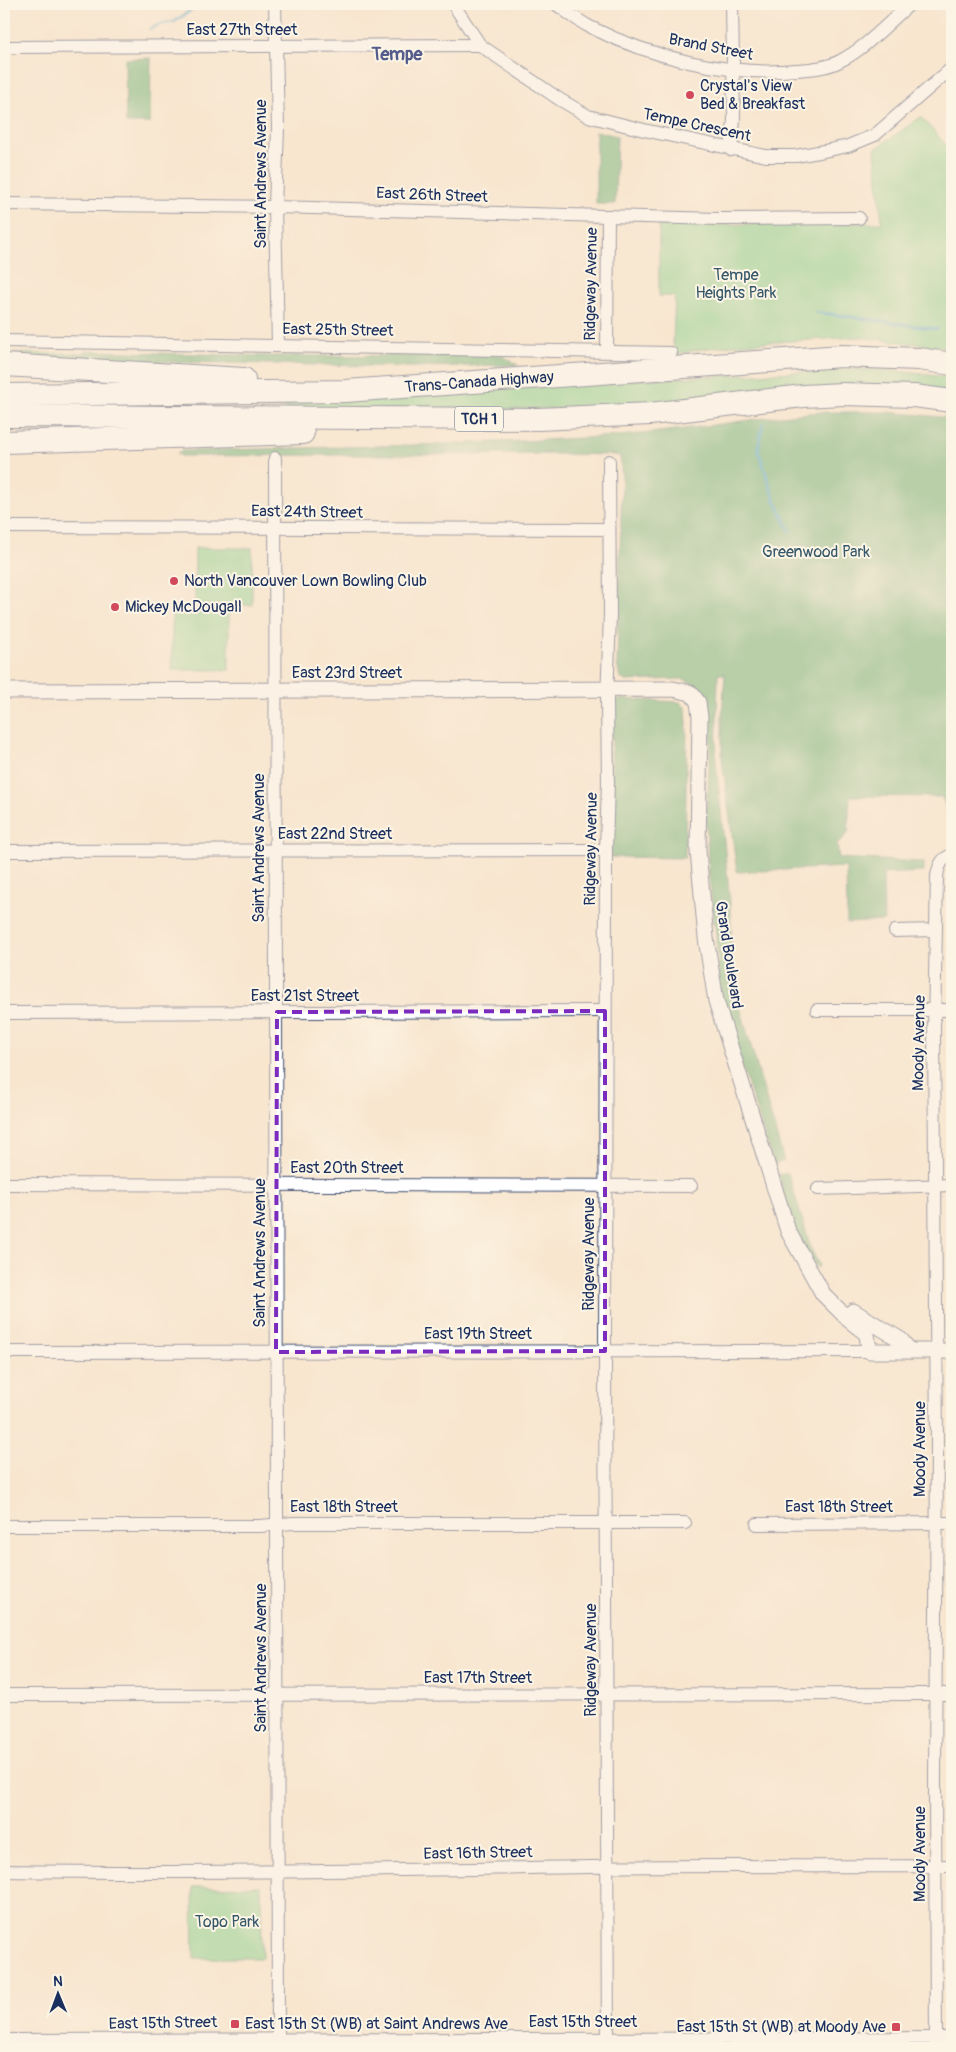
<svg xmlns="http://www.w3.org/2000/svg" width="956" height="2052" viewBox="0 0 956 2052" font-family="Pangolin,sans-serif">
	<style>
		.green { fill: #85d18e; stroke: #508076 }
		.forest { fill: #6cb379; stroke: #44716c }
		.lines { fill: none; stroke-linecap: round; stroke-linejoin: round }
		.stream { stroke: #4fa8cc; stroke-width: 3 }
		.minor-casing { stroke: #3c4a6f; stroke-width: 14 }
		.tertiary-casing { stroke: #3c4a6f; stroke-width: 17 }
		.motorway-casing { stroke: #3c4a6f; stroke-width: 24 }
		.minor { stroke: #fff; stroke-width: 12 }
		.tertiary { stroke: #fff; stroke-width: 15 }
		.motorway { stroke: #fff; stroke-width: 22 }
		.marked { fill: none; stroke: #7b2cbf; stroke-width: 4; stroke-dasharray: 10 6; stroke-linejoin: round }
		.poi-dot { fill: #d1495b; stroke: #fcf5e5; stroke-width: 2 }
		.labels { text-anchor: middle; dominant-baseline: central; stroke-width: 4; stroke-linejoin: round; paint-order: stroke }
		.shield { fill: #fcf5e5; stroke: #5e6a86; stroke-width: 1 }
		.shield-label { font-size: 15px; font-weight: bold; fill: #1b2f5e }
		.street-label { font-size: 16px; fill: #1b2f5e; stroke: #fcf5e5 }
		.poi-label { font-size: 16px; fill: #1b2f5e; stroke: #fcf5e5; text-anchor: start }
		.park-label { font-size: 16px; fill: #36586a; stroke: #fcf5e5 }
		.neighbourhood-label { font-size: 18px; font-weight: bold; fill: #545c8b; stroke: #fcf5e5 }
	</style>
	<rect width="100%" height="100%" fill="#fcf5e5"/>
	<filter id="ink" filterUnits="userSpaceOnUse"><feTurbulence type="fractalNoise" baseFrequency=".02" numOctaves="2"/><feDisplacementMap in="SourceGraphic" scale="10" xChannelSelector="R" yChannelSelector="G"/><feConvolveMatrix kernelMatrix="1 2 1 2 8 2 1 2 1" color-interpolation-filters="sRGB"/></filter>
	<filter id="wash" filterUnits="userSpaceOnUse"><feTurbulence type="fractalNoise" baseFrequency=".0096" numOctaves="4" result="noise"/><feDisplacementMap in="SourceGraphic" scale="20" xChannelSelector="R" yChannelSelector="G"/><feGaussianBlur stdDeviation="1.12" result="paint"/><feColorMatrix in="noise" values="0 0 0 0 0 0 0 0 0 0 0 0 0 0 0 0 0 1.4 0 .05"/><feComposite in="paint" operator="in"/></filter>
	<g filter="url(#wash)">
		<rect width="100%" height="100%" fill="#f8e6cf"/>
		<g class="green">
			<path d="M921,117L952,152V348L858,337L741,344L708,348L676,354L673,343L675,296H659V225L882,223L875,149Z"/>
			<path d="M4,353L84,354V360L4,354Z"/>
			<path d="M855,369L890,370L952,378V396L643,408L310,411L272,406L232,405V400Z"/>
			<rect x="195" y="548" width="57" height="57"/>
			<rect x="172" y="613" width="57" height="57"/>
			<path d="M261,1886L262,1958H194L193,1887Z"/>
		</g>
		<g class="forest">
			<path d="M151,58L150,123H126L125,59Z"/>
			<path d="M596,131L617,136L615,204H596Z"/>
			<path d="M84,351L272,356L501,355L518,365L414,367L84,360Z"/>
			<path d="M819,412H888L952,418V824L942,797L850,796L848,834L837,844L839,858L924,862V872L883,874L884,921L847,923L846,867L737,872L722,760V716L725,674H718L716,761L730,902L732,955L736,993L784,1161L774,1164L721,1003L716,934L709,878L706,819L711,737L705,698L691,683L682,679L626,681L620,678L617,664L622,477L620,456L615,455L558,454L181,456L177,453L182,451C327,447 472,445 617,436C685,431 751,418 819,412Z"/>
			<path d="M622,699L680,702L686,708L687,723L685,858L611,857L612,705L616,700Z"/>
			<path d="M788,1173L812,1251L819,1265L818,1268L798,1241L778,1175Z"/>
		</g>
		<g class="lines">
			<g class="stream">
				<path d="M150,29L161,24L174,22L200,4"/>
				<path d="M815,312L937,329"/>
				<path d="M763,423L758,450L774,498L790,531"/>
			</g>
		</g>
	</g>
	<g filter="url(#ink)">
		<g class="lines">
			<defs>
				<g id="minor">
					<path d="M275,4L278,128L275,207L278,345"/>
					<path d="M453,4L480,45L559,99L588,116L644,130L766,156H796L824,151L848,146L875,135L952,68"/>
					<path d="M556,4C567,12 578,21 590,27C650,57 729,77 796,70C810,69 827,68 840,61C866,48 888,23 910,4"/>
					<path d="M4,47L480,45"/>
					<path d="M731,150L734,120L732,4"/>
					<path d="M4,204L275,207L719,219L859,218"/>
					<path d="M4,341L671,353"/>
					<path d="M607,351L608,216"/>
					<path d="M275,458L278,2048"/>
					<path d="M4,527L609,529"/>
					<path d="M4,851L606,850"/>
					<path d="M895,931L936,930"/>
					<path d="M817,1010H952"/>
					<path d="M4,1013L605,1011"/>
					<path d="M4,1184L691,1186"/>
					<path d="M818,1189L952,1185"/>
					<path d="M4,1352L869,1351"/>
					<path d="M757,1524L952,1523"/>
					<path d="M4,1526H260L293,1523H685"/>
					<path d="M4,1695L952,1694"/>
					<path d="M4,1871C199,1874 395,1870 590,1867C711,1865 832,1867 952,1866"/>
					<path d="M4,2040L952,2038"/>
					<path d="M608,2048L605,1364L606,850L608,782L607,701L610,614L609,461"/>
					<path d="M936,2048L935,1780L937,1449L934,1028L937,876C939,865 941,859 952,855"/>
				</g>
				<g id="tertiary">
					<path d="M4,691L673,689L691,693L698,702L700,717L698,851L706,938L716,1001L788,1231L823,1294L849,1320L867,1334L869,1351H952"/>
					<path d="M853,1311L901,1340L910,1351"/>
				</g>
				<g id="motorway">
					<path d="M4,365L244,379"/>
					<path d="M4,395L346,391L842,356L919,359L952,364"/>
					<path d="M4,416L538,419L650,414L803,396L842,394L914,396L952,401"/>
					<path d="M4,442L303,433"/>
				</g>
			</defs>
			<use href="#minor" class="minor-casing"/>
			<use href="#tertiary" class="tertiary-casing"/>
			<use href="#motorway" class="motorway-casing"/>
			<use href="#minor" class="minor"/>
			<use href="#tertiary" class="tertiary"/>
			<use href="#motorway" class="motorway"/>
		</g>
	</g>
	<path d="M0 0H956V2052H0ZM605,1011V1351L276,1352L277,1012Z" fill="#f8e6cf" fill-opacity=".55" fill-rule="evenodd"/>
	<path class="marked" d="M605,1011V1351L276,1352L277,1012Z"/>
	<g class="poi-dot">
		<circle cx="690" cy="95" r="5"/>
		<circle cx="174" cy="581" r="5"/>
		<circle cx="115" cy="607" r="5"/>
		<rect x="230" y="2019" width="10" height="10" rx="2.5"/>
		<rect x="891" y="2022" width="10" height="10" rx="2.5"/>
	</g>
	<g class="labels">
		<rect class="shield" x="455" y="406.5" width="48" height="25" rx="4"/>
		<g class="shield-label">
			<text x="479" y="419">TCH 1</text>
		</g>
		<g class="street-label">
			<text x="242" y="30">East 27th Street</text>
			<text transform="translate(711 47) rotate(11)">Brand Street</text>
			<text transform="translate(697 125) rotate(12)">Tempe Crescent</text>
			<text transform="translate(261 174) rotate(-90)">Saint Andrews Avenue</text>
			<text transform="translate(432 195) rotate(2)">East 26th Street</text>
			<text transform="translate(591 284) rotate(-89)">Ridgeway Avenue</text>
			<text transform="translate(338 330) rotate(1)">East 25th Street</text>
			<text transform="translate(479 382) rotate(-4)">Trans-Canada Highway</text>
			<text transform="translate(307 512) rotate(1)">East 24th Street</text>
			<text x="347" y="673">East 23rd Street</text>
			<text x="335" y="834">East 22nd Street</text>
			<text transform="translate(259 848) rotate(-90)">Saint Andrews Avenue</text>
			<text transform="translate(591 849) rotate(-89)">Ridgeway Avenue</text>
			<text transform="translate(729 955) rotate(81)">Grand Boulevard</text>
			<text x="305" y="996">East 21st Street</text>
			<text transform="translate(919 1043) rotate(-89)">Moody Avenue</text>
			<text x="347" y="1168">East 20th Street</text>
			<text transform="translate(260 1253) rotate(-90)">Saint Andrews Avenue</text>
			<text transform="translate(589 1254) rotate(-90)">Ridgeway Avenue</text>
			<text x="478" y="1334">East 19th Street</text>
			<text transform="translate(920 1449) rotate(-90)">Moody Avenue</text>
			<text x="344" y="1507">East 18th Street</text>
			<text x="839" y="1507">East 18th Street</text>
			<text transform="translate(261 1658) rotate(-90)">Saint Andrews Avenue</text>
			<text transform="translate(591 1660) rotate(-90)">Ridgeway Avenue</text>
			<text x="478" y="1678">East 17th Street</text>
			<text transform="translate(478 1853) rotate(-1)">East 16th Street</text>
			<text transform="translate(920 1854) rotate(-90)">Moody Avenue</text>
			<text x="583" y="2022">East 15th Street</text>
			<text transform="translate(163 2023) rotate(-1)">East 15th Street</text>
		</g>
		<g class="poi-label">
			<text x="700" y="86">Crystal's View<tspan x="700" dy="18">Bed &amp; Breakfast</tspan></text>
			<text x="184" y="581">North Vancouver Lown Bowling Club</text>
			<text x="125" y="607">Mickey McDougall</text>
			<text x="245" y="2024">East 15th St (WB) at Saint Andrews Ave</text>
			<text x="886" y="2027" text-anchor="end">East 15th St (WB) at Moody Ave</text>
		</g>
		<g class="park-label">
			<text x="736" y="275">Tempe<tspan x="736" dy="18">Heights Park</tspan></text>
			<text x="816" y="552">Greenwood Park</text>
			<text x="227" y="1922">Topo Park</text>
		</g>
		<g class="neighbourhood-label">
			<text x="397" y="54">Tempe</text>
		</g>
	</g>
	<rect width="956" height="2052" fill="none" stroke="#fcf5e5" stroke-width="20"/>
	<g transform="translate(58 1994) rotate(359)" stroke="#fcf5e5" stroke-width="4" paint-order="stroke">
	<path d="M0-4L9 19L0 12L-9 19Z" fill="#1b2f5e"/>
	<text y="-8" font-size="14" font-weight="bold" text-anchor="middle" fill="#1b2f5e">N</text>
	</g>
</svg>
